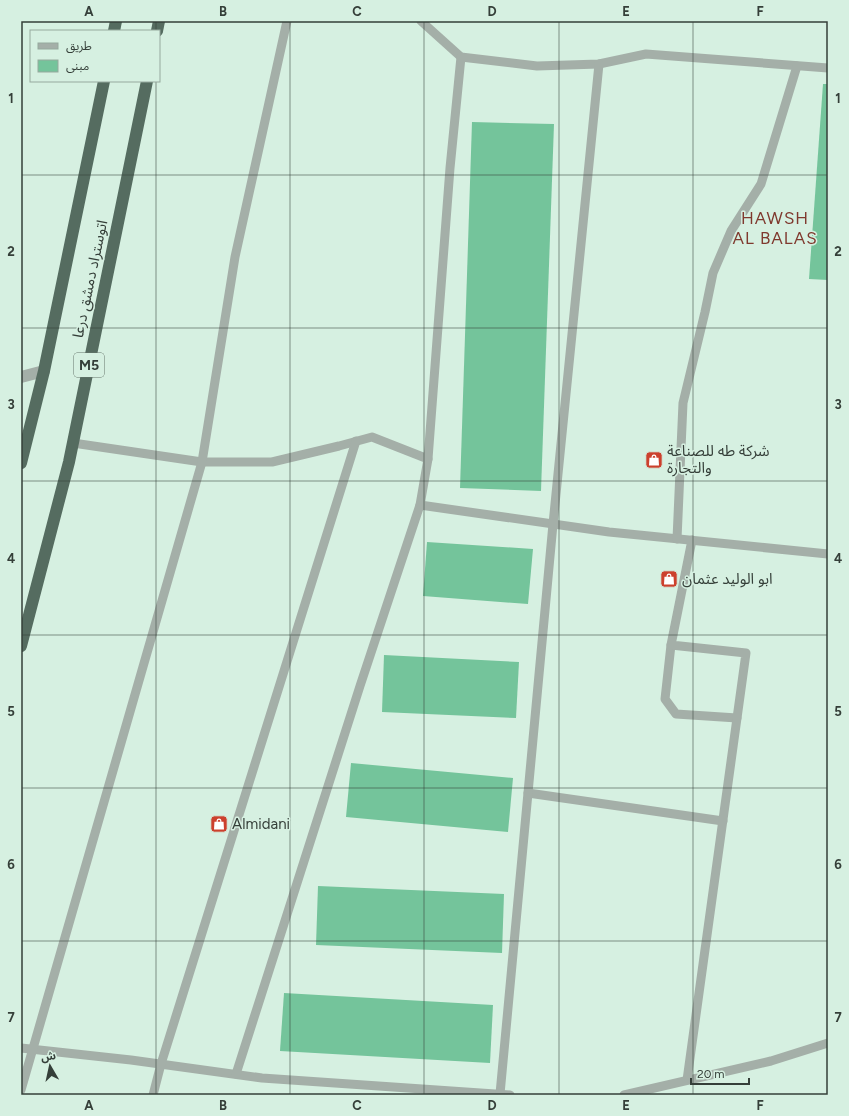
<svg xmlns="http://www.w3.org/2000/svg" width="849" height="1116" viewBox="0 0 849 1116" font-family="Figtree,'Noto Sans Arabic',sans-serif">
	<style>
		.building { fill: #74c49b }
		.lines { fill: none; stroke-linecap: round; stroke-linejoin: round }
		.lane { stroke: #a4afa8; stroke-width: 9 }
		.street { stroke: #a4afa8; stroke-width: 12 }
		.highway { stroke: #556c60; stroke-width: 12 }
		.grid { fill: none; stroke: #353f39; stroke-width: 1; stroke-opacity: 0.55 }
		.labels { text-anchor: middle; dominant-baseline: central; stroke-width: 3; stroke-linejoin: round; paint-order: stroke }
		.shield { fill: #d6f0e1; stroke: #65746b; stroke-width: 1 }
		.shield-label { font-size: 14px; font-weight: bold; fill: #353f39 }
		.street-label { font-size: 15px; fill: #353f39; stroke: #d6f0e1 }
		.poi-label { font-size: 15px; fill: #353f39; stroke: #d6f0e1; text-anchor: start }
		.quarter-label { font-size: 17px; letter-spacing: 1px; fill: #7f392e; stroke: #d6f0e1 }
		.neatline { fill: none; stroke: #353f39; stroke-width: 1.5 }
		.grid-label { font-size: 13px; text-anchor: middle; font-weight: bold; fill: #353f39 }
	</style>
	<rect width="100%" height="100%" fill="#d6f0e1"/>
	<g class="building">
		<path d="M823,84H828V280L809,279Z"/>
		<path d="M472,122L554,124L541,491L460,488Z"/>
		<path d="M427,542L533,549L528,604L423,596Z"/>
		<path d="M384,655L519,662L516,718L382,712Z"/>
		<path d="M351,763L513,778L508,832L346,817Z"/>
		<path d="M318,886L504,894L502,953L316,945Z"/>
		<path d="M284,993L493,1005L490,1063L280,1051Z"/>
	</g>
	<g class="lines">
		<g class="lane">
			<path d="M421,21L461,57L537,66L599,64L646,54L828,68"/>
			<path d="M73,443L202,462H272L339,446L372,437L428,459"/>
			<path d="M420,505L609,532L828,554"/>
			<path d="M677,539L683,403L705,312L713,273L731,231L761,184L797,66"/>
			<path d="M671,645L665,699L676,714L737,718"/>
			<path d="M528,793L723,821"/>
			<path d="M21,1048L131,1060L262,1078L510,1095"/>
			<path d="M236,1074L360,686L420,505L428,459L450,168L461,57"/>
			<path d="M687,1080L746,653L671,645L692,540"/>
			<path d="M21,1090L202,462L235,257L287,21"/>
			<path d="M500,1094L553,524L599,64"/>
			<path d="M153,1095L161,1064L356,441"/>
			<path d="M624,1095L771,1061L828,1043"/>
		</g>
		<path class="street" d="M21,377L44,371"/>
		<g class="highway">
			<path d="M114,31L116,21"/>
			<path d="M157,31L159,21"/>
			<path d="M21,463L44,371L104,81"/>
			<path d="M21,646L69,462L147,81"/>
		</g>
	</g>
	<path class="grid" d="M156,21V31M290,21V1095M424,21V1095M559,21V1095M693,21V1095M156,81V1095M21,175H828M21,328H828M21,481H828M21,635H828M21,788H828M21,941H828"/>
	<defs>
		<symbol id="shop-square" viewBox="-11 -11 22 22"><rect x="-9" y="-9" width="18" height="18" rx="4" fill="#cc402d" stroke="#d6f0e1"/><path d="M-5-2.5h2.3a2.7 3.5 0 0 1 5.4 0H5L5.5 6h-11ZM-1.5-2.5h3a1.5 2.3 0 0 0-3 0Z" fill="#fff"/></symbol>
	</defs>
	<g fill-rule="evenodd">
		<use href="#shop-square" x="644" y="450" width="20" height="20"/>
		<use href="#shop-square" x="659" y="569" width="20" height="20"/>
		<use href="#shop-square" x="209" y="814" width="20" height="20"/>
	</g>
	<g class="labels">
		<rect class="shield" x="74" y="353" width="30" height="24" rx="3"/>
		<g class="shield-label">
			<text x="89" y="365">M5</text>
		</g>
		<g class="street-label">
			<text transform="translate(90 279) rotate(-78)">اتوستراد دمشق درعا</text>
		</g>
		<g class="poi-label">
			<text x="667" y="451">شركة طه للصناعة<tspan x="667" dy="17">والتجارة</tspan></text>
			<text x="682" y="579">ابو الوليد عثمان</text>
			<text x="232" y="824">Almidani</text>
		</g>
		<g class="quarter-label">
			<text x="775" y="218">HAWSH<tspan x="775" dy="20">AL BALAS</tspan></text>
		</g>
	</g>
	<rect width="849" height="1116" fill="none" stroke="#d6f0e1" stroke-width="44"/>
	<rect x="30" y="30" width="130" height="52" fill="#d6f0e1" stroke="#96a99e"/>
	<rect x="38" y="43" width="20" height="6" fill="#a4afa8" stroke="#96a99e"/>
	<text x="66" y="50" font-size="12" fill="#353f39">طريق</text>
	<rect x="38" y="60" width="20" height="12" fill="#74c49b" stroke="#96a99e"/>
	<text x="66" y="70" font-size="12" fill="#353f39">مبنى</text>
	<g transform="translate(50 1066) rotate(351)" stroke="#d6f0e1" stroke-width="3" paint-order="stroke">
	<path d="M0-3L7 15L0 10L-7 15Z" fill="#353f39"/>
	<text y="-6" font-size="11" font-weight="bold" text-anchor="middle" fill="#353f39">ش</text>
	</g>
	<path d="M691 1078v6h58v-6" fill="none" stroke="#353f39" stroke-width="2"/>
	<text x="697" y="1078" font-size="12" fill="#353f39" stroke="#d6f0e1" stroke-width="3" paint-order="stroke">20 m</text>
	<rect x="22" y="22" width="805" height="1072" class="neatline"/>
	<g class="grid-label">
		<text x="89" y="16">A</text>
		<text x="223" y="16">B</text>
		<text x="357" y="16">C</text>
		<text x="492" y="16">D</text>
		<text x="626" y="16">E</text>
		<text x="760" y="16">F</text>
		<text x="11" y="103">1</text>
		<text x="838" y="103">1</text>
		<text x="11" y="256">2</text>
		<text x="838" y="256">2</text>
		<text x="11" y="409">3</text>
		<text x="838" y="409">3</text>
		<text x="11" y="563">4</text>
		<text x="838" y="563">4</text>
		<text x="11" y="716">5</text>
		<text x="838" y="716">5</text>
		<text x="11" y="869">6</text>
		<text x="838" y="869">6</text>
		<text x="11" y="1022">7</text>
		<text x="838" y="1022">7</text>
		<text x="89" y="1110">A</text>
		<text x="223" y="1110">B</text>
		<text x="357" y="1110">C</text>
		<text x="492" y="1110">D</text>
		<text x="626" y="1110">E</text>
		<text x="760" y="1110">F</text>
	</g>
</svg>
